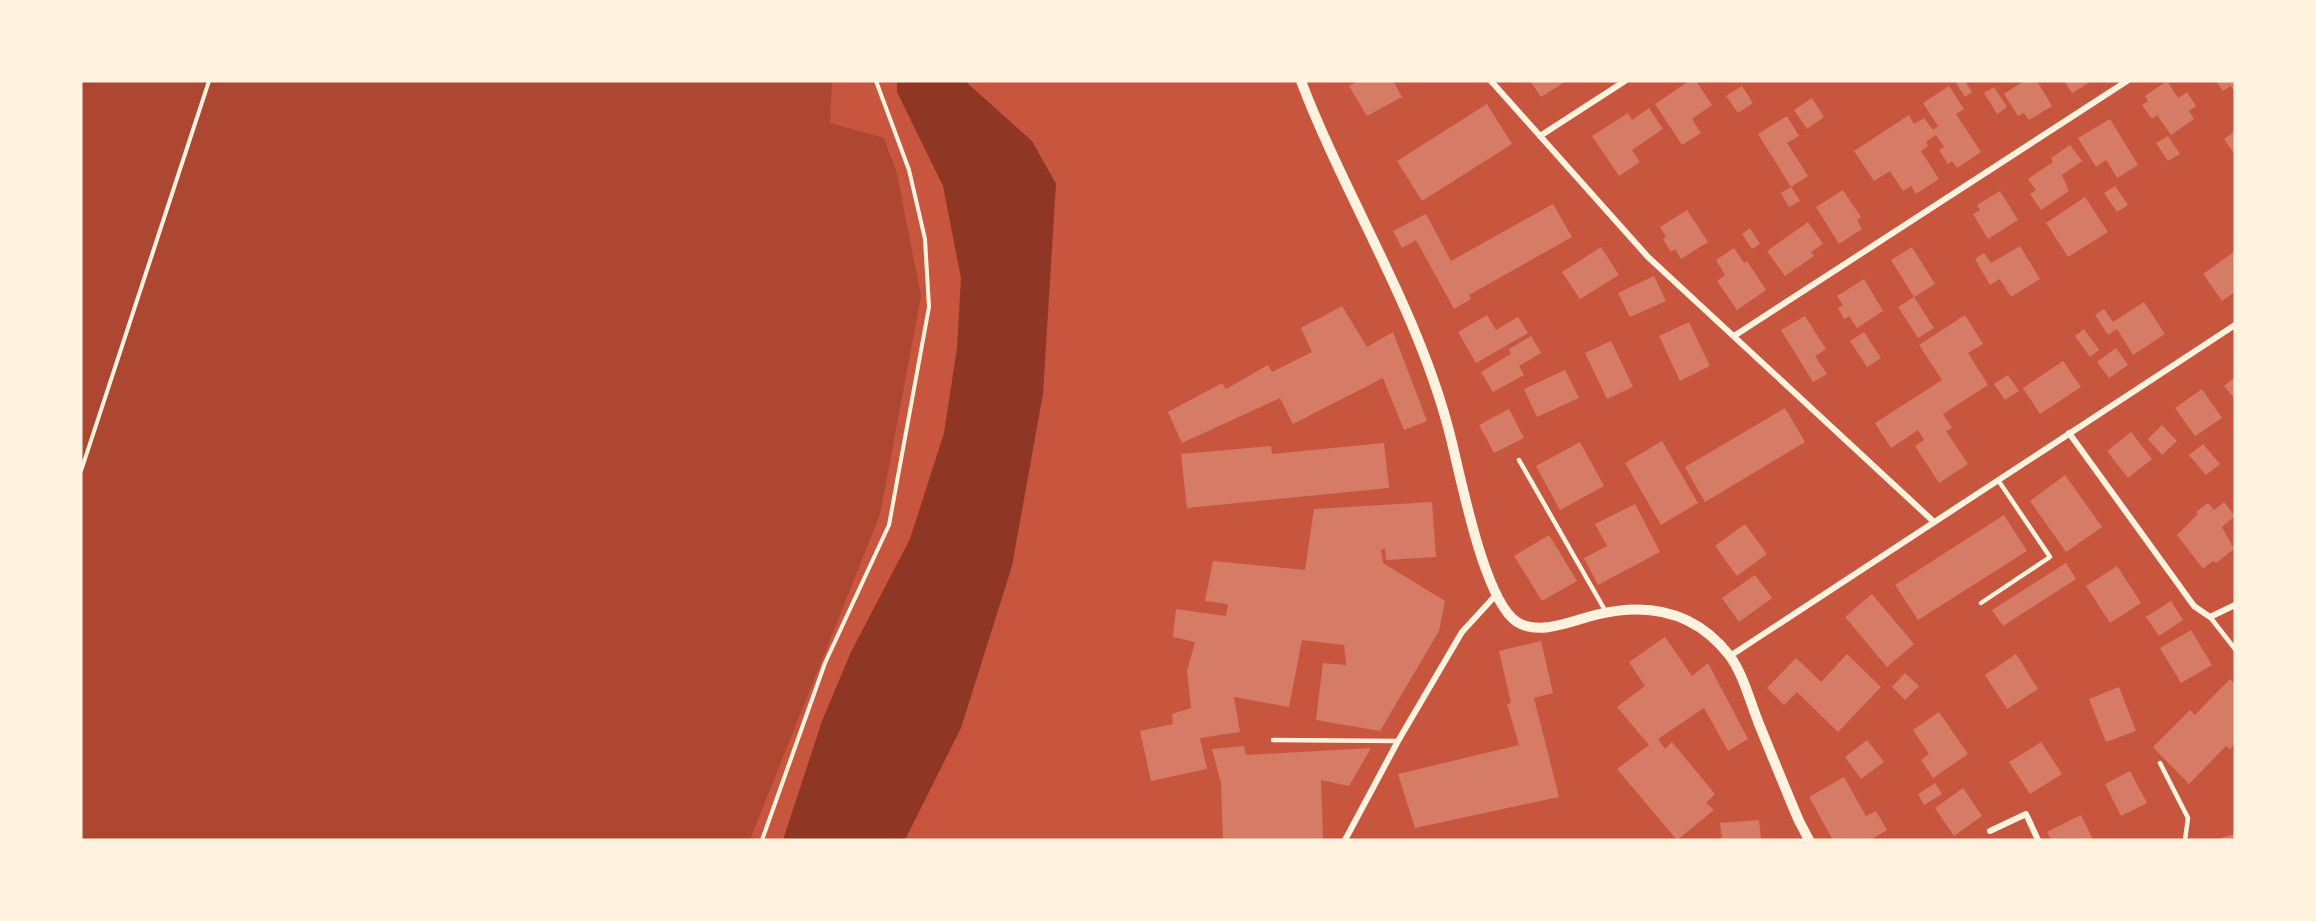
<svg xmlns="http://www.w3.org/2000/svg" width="2316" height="921" viewBox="0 0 2316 921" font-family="'Open Sans',sans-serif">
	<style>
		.green { fill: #ae4732 }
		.water { fill: #8f3625 }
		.building { fill: #d67c66 }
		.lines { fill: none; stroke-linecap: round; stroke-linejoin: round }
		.path { stroke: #fff3e0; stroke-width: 4 }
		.service { stroke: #fff3e0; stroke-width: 4.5 }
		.minor { stroke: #fff3e0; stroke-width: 6 }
		.tertiary { stroke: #fff3e0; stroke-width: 10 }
	</style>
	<rect width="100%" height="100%" fill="#c8553d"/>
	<path class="green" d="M81,81H832L830,123L884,138L897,174L921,296L880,515L750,840H81Z"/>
	<path class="water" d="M897,81H965L1032,141L1056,184L1043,394L1012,566L961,728L905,840H783L822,721L851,652L910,539L944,433L957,348L961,278L943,186L897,92Z"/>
	<g class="building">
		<path d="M1358,81H1393L1402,97L1367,116L1349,86Z"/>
		<path d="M1530,81H1566L1541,97Z"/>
		<path d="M1689,81H1696L1712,105L1692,119L1701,133L1682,145L1655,104Z"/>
		<path d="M1955,81H1965L1972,92L1965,97Z"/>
		<path d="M2024,81H2037L2052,106L2029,120L2024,113L2018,116L2004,94Z"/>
		<path d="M2064,81H2092L2072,93Z"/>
		<path d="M2167,81L2178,98L2187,92L2196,106L2189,111L2194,119L2171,135L2157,115L2152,119L2142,105L2148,101L2145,96Z"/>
		<path d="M2216,81H2235V93L2231,86L2223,91Z"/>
		<path d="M1742,86L1753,103L1738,113L1726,96Z"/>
		<path d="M1949,86L1964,109L1956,114L1981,152L1957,168L1952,161L1948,164L1939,150L1944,147L1936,135L1926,142L1928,146L1921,151L1939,179L1916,194L1911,186L1903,191L1890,171L1874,181L1854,151L1909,115L1914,124L1924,118L1933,130L1938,126L1923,103Z"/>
		<path d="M1994,87L2007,107L1997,114L1984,93Z"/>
		<path d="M1812,98L1824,117L1807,129L1794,110Z"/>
		<path d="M1487,104L1512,144L1422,201L1397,161Z"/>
		<path d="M1649,108L1663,129L1632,150L1640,162L1619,176L1592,136L1628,113L1632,120Z"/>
		<path d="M1787,116L1799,136L1787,143L1808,176L1791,187L1758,134Z"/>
		<path d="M2110,119L2138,165L2117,178L2106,160L2096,167L2078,138Z"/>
		<path d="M2235,131V151L2233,152L2224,139Z"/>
		<path d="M2168,136L2180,154L2168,161L2156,143Z"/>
		<path d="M2070,145L2082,161L2062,175L2069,191L2041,210L2030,194L2036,190L2028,179L2053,162L2051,158Z"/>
		<path d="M2115,186L2128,205L2117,212L2104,193Z"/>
		<path d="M1791,187L1800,201L1789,207L1781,193Z"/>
		<path d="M1843,190L1861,217L1857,220L1862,229L1839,244L1816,207Z"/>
		<path d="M2000,191L2018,220L1988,239L1973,214L1980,210L1977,205Z"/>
		<path d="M2085,197L2108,232L2068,257L2046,223Z"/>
		<path d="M1553,204L1572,237L1469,295L1471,299L1454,309L1416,240L1402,248L1393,231L1426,214L1451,261Z"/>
		<path d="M1687,210L1708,242L1681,259L1675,249L1671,252L1663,239L1666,237L1660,227Z"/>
		<path d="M1808,222L1823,244L1811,252L1814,256L1785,276L1767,251Z"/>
		<path d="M1750,228L1760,244L1752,249L1742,234Z"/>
		<path d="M2020,246L2040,279L2011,297L2000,279L1990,285L1975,259L1984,253L1991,263Z"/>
		<path d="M1601,247L1619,275L1580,299L1562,272Z"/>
		<path d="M1912,247L1935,284L1914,297L1891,260Z"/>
		<path d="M1734,248L1744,263L1747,261L1766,290L1737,310L1717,281L1725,275L1716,260Z"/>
		<path d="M2235,251V292L2222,301L2203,274Z"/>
		<path d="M1654,276L1666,301L1630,317L1618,293Z"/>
		<path d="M1864,279L1883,311L1857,328L1849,316L1844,319L1838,308L1843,305L1837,296Z"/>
		<path d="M1914,297L1934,328L1918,338L1898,307Z"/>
		<path d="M2144,302L2165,334L2133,355L2117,329L2108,335L2095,315L2104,309L2113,322Z"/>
		<path d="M1342,306L1367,347L1393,332L1427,421L1404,430L1383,378L1293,424L1280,398L1182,443L1168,412L1222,383L1226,389L1268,365L1272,372L1312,352L1301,328Z"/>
		<path d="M1487,315L1496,330L1518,317L1528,333L1476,363L1458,332Z"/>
		<path d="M1965,315L1983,344L1968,353L1988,385L1943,414L1952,428L1946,431L1968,464L1939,483L1915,446L1924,440L1918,430L1891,448L1875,423L1942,380L1919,345Z"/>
		<path d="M1805,316L1826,349L1815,356L1827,374L1813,382L1781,330Z"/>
		<path d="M1689,322L1710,366L1680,381L1659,336Z"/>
		<path d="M2084,329L2099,350L2090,357L2075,336Z"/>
		<path d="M1864,332L1881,358L1867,367L1850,341Z"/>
		<path d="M1531,336L1541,353L1519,366L1524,375L1493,392L1481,372L1511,354L1509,349Z"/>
		<path d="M1611,341L1633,387L1607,399L1585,353Z"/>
		<path d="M2116,348L2128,365L2109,378L2097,362Z"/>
		<path d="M2063,361L2081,387L2040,414L2023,388Z"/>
		<path d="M1565,370L1579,398L1537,417L1524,389Z"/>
		<path d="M2008,375L2019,391L2005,400L1994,384Z"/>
		<path d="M2235,377V399L2224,386Z"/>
		<path d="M2202,389L2222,418L2195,436L2175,408Z"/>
		<path d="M1785,408L1805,442L1705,502L1685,467Z"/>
		<path d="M1509,409L1524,438L1494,453L1479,425Z"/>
		<path d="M2162,425L2177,441L2162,455L2148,439Z"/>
		<path d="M2131,432L2152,459L2128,478L2107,451Z"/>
		<path d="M1662,441L1698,503L1661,525L1625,463Z"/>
		<path d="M1580,442L1604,486L1560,510L1536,466Z"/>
		<path d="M1384,443L1389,488L1187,508L1181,454L1271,446L1272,454Z"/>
		<path d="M2203,444L2220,464L2206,475L2189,455Z"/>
		<path d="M2065,475L2102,527L2066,552L2030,501Z"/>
		<path d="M1432,502L1436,557L1386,560L1385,548L1381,550L1383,563L1445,601L1439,631L1380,731L1316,720L1323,663L1346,665L1344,645L1302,640L1289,707L1234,697L1240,732L1200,738L1207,769L1151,781L1140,731L1173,724L1172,714L1191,708L1187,671L1195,642L1173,637L1176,609L1226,616L1228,604L1205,601L1213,561L1305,570L1314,509Z"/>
		<path d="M2224,502L2235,516L2222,527L2234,549L2216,563L2213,561L2203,569L2177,535L2198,514L2196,512L2208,503L2214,510Z"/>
		<path d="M1635,504L1660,552L1598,585L1584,558L1607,546L1595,524Z"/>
		<path d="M2004,515L2027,551L1918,620L1895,585Z"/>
		<path d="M1745,524L1767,554L1737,576L1715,546Z"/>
		<path d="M1549,535L1577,581L1542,601L1514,556Z"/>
		<path d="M2066,563L2076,579L2003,626L1992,610Z"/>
		<path d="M2117,566L2141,603L2110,623L2086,586Z"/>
		<path d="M1755,575L1772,598L1739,622L1722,598Z"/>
		<path d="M1872,594L1914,644L1887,667L1845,617Z"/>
		<path d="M2171,601L2183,620L2159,636L2146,617Z"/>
		<path d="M2191,630L2212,665L2181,683L2160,648Z"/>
		<path d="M1665,637L1692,676L1708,663L1748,739L1728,751L1704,708L1658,739L1665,749L1672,742L1715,794L1706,803L1714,810L1677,840L1617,769L1649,745L1617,707L1645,686L1629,662Z"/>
		<path d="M1541,641L1553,693L1534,698L1559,797L1415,828L1398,774L1519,745L1507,704L1511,703L1499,651Z"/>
		<path d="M1847,654L1881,687L1838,732L1797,692L1784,705L1767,688L1796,658L1821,682Z"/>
		<path d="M2016,654L2038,689L2007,709L1985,675Z"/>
		<path d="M1905,673L1919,686L1905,700L1892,687Z"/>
		<path d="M2230,679L2235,684V743L2230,749L2226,746L2189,784L2153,747L2190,710L2195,715Z"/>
		<path d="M2119,687L2136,731L2106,742L2089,699Z"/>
		<path d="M1939,712L1968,754L1933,778L1921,760L1929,754L1913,730Z"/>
		<path d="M1867,740L1884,762L1861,779L1845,757Z"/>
		<path d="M2041,742L2062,774L2030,794L2009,762Z"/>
		<path d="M1244,746L1246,755L1371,748L1349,786L1321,780L1323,840H1223L1221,783L1212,749Z"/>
		<path d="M2130,771L2147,803L2121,816L2105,784Z"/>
		<path d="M1844,777L1866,816L1876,811L1887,830L1870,840H1833L1809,797Z"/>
		<path d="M1935,783L1942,794L1924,805L1918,794Z"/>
		<path d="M1963,788L1982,816L1954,836L1935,808Z"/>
		<path d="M2081,815L2093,840H2051L2047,832Z"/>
		<path d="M1759,820L1761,839L1722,840L1720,823Z"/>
		<path d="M2235,834V840H2218L2217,839Z"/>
	</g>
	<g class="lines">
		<g class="path">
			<path d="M81,471L209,81"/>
			<path d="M762,840L825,663L889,525L929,307L925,239L909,170L876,81"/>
		</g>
		<g class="service">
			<path d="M1519,460L1606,612"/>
			<path d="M1981,603L2050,557L1998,480"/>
			<path d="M2210,617L2235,649"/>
			<path d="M1273,740L1398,741"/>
			<path d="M2160,763L2188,818L2185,840"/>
		</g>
		<g class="minor">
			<path d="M1491,81L1648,257L1933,521"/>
			<path d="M1540,136L1625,81"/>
			<path d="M1734,336L2127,81"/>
			<path d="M2069,433L2194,606L2210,617L2235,605"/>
			<path d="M1730,656L2235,325"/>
			<path d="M1990,831L2026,814L2038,840"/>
			<path d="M1345,840L1398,741L1462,632L1495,596"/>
		</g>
		<path class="tertiary" d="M1301,81C1346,199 1417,308 1449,431C1460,472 1483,600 1517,622C1539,636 1572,621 1595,615C1647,602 1694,610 1729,655C1743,673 1750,702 1759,724C1772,756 1785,788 1799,821L1809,840"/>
	</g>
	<rect width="2316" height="921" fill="none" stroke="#fff3e0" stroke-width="165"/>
</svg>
